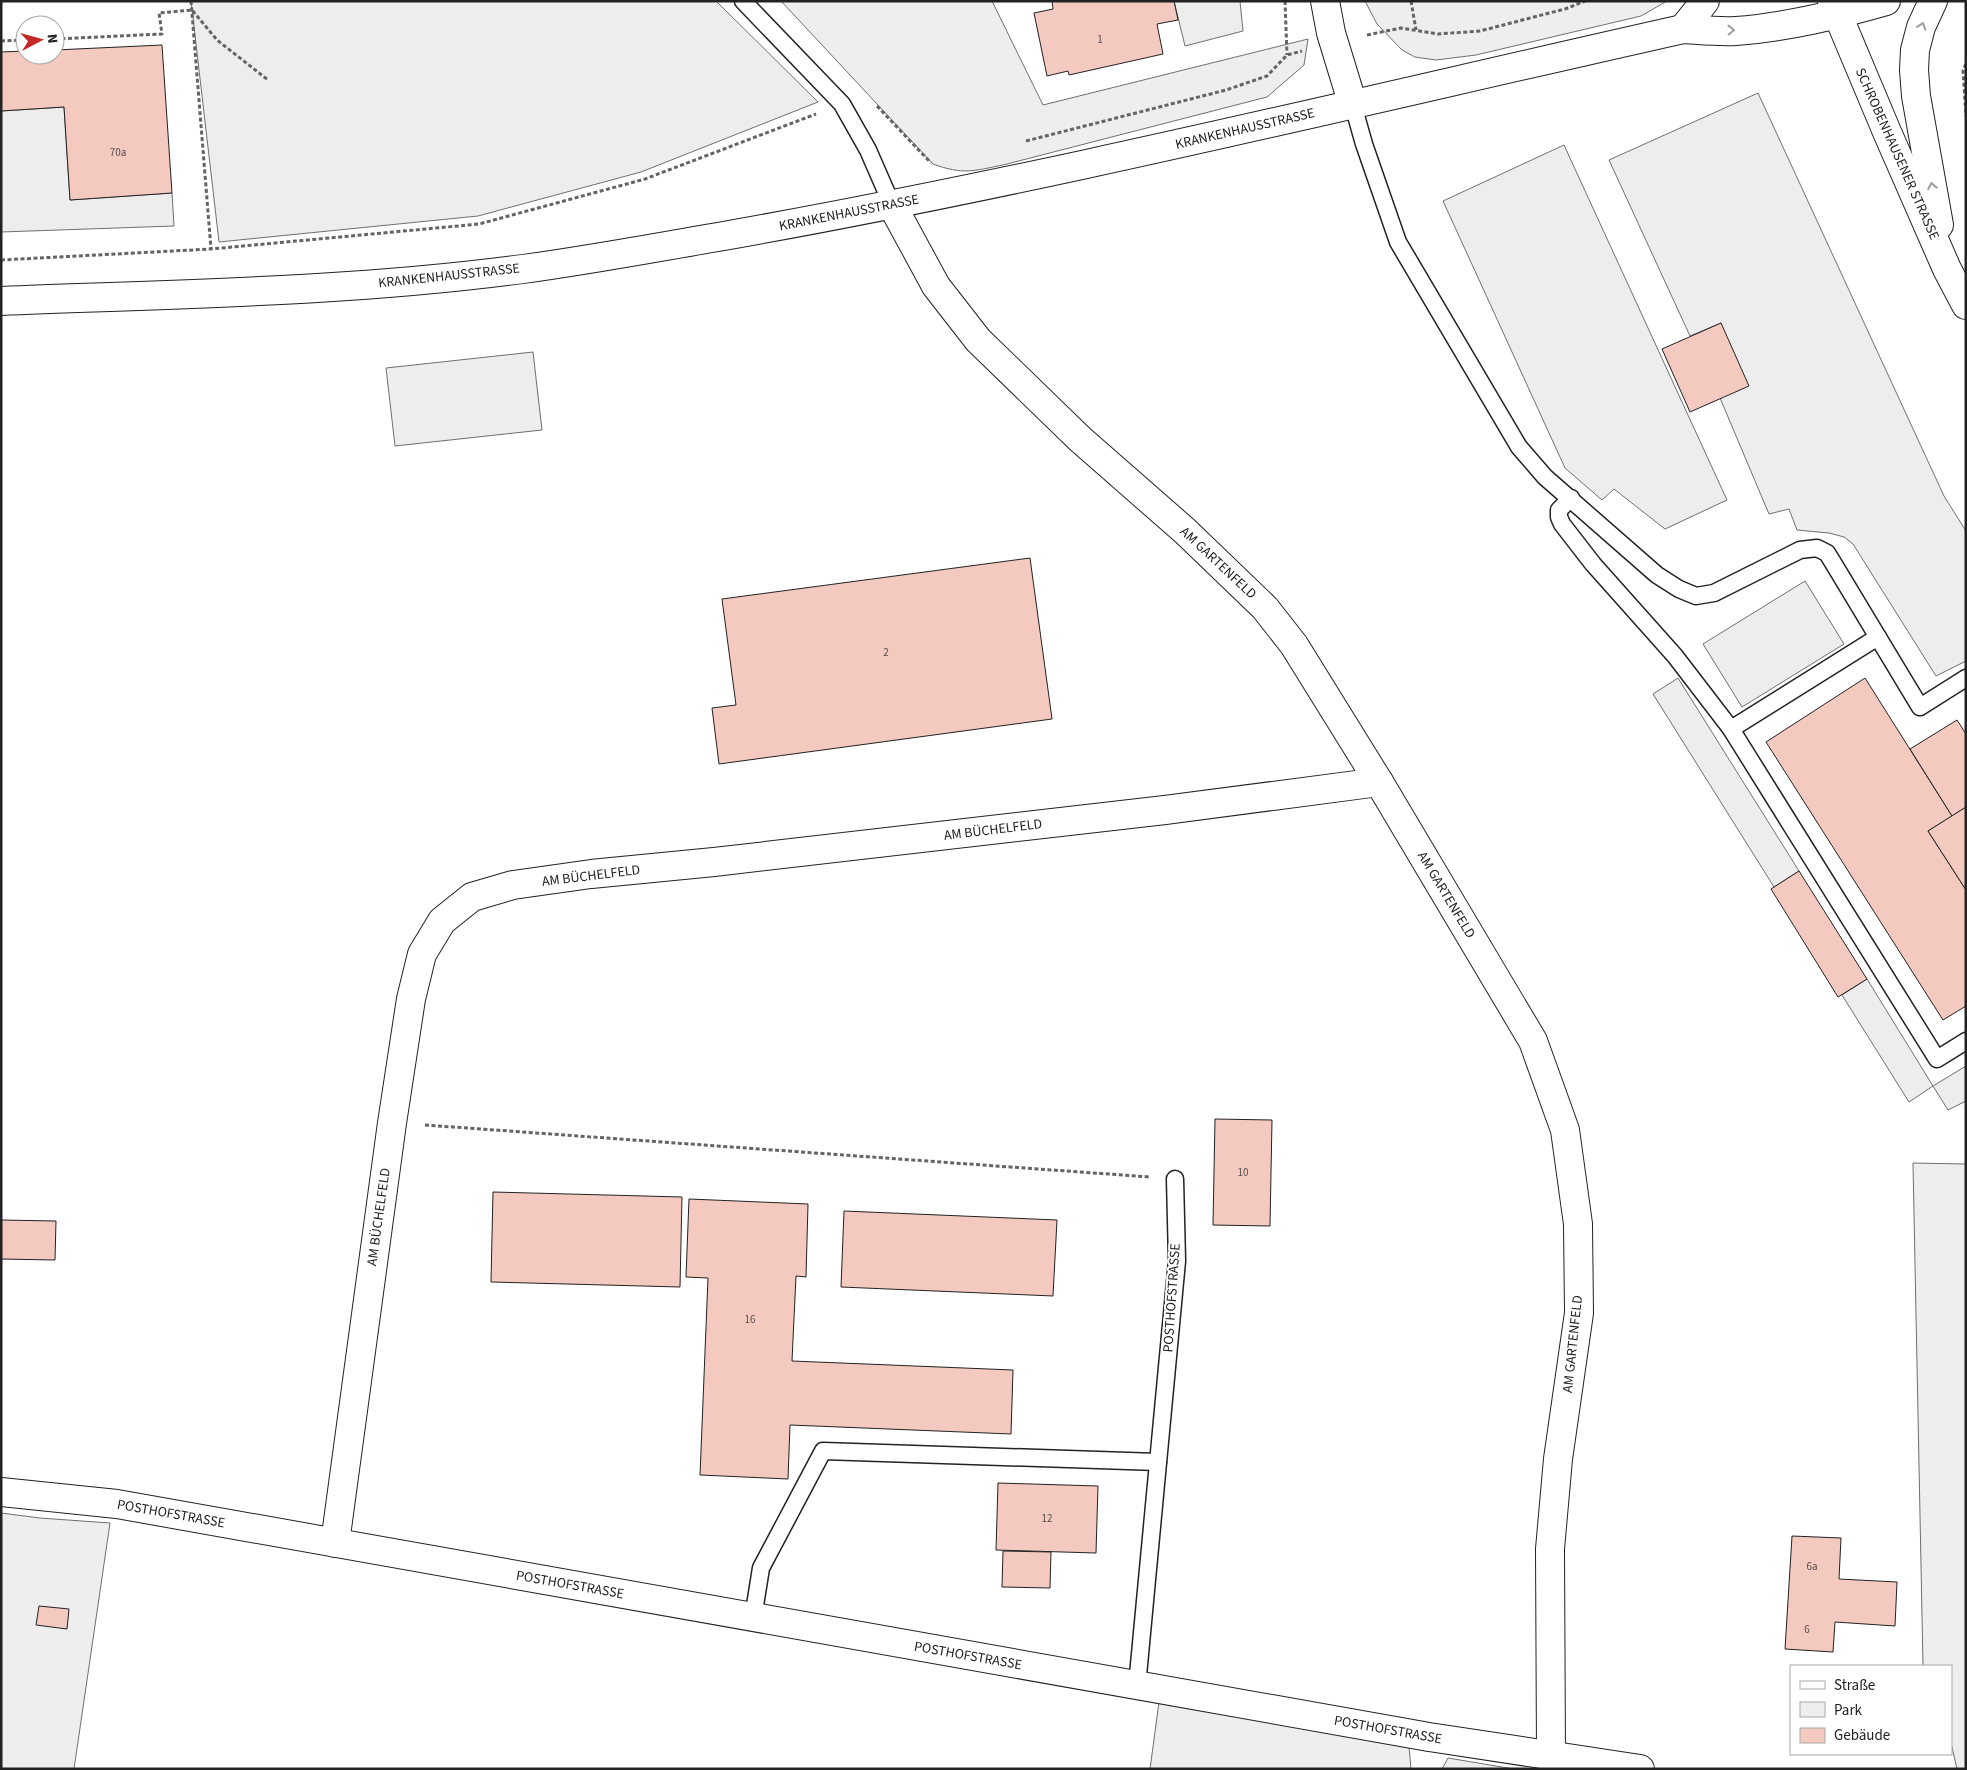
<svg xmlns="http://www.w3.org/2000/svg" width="1967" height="1770" viewBox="0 0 1967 1770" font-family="'Source Sans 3',sans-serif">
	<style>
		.green { fill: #eee; stroke: #6f6f6f }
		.parking { fill: #ededed; stroke: #6f6f6f }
		.building { fill: #f3c9c0; stroke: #222 }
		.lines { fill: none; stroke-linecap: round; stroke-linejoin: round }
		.service-casing { stroke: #222; stroke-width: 19 }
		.minor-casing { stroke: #222; stroke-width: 30 }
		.secondary-casing { stroke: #222; stroke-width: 30 }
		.path { stroke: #646464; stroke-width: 3; stroke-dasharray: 4 2.5; stroke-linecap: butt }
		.service { stroke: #fff; stroke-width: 16 }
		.minor { stroke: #fff; stroke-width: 28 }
		.secondary { stroke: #fff; stroke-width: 28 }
		.oneway { stroke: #9c9c9c }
		.labels { text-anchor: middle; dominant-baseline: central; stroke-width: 4; stroke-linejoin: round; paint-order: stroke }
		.number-label { font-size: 11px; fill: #564c4a }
		.street-label { font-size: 14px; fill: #222; stroke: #fff }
	</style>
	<rect width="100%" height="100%" fill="#fff"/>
	<g class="green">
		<path d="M781,1H992L1043,105L1308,39L1304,65L1267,97L1003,165C973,171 963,175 933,164Z"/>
		<path d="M1365,1H1667L1641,16L1476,55L1436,60L1415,57L1402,50L1377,24Z"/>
		<path d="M1913,1163L1966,1164V1769H1957L1951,1743V1666H1923Z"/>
		<path d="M1,1513L40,1518L110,1523L74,1769H1Z"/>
		<path d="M1159,1702L1409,1747L1411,1769H1150Z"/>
		<path d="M1448,1758L1514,1769H1442Z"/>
	</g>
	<g class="parking">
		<path d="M191,1H716L818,102L641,172L478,216L219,242Z"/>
		<path d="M1174,1H1240L1243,31L1185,46Z"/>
		<path d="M1758,93L1944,496L1966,531V661L1936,676L1853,544L1844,537L1829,533L1797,530L1789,509L1769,514L1720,398L1721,323L1690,336L1609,160Z"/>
		<path d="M64,107L70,200L172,193L174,226L1,232V111Z"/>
		<path d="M1564,145L1727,500L1665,529L1614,489L1602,500L1565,468L1443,201Z"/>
		<path d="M533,352L542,430L395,446L386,368Z"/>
		<path d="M1805,581L1844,644L1742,707L1703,644Z"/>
		<path d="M1678,678L1799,871L1774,887L1653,694Z"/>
		<path d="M1867,979L1933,1086L1966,1066V1101L1948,1110L1933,1086L1909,1102L1842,995Z"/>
	</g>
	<g class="building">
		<path d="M1052,1H1174L1178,20L1157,24L1163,54L1069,75L1068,71L1047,76L1034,13L1053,9Z"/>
		<path d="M162,45L172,193L70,200L64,107L1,111V52L25,51V55H55V50Z"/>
		<path d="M1721,323L1749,386L1690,412L1662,349Z"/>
		<path d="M1030,558L1052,719L719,764L712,708L736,705L722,599Z"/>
		<path d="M1865,678L1952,816L1928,831L1966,890V1006L1943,1020L1766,742Z"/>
		<path d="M1957,720L1966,734V807L1952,816L1910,749Z"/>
		<path d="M1966,807V890L1928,831Z"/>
		<path d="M1799,871L1867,979L1838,997L1771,889Z"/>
		<path d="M1215,1119L1272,1120L1270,1226L1213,1225Z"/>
		<path d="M493,1192L682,1197L680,1287L491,1282Z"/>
		<path d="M689,1199L808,1204L806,1277L796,1276L792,1361L1013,1370L1011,1434L790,1425L788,1479L700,1475L708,1278L686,1277Z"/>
		<path d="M844,1211L1057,1220L1053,1296L841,1287Z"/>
		<path d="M1,1220L56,1221L55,1260L1,1259Z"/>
		<path d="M998,1483L1098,1486L1096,1553L996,1550Z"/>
		<path d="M1792,1536L1841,1538L1839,1579L1897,1582L1895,1626L1835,1622L1833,1652L1785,1649Z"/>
		<path d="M1003,1551L1051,1552L1050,1588L1002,1587Z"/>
		<path d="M39,1606L69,1609L67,1629L36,1625Z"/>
	</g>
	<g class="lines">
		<defs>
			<g id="service">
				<path d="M743,1L842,104L868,150L892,205"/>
				<path d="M1353,105L1364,144L1398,242L1519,447L1545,477L1657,575L1679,589L1696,596L1714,593L1800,550L1817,548L1827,553L1835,566L1920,707L1966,678"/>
				<path d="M1571,498L1559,510V517L1562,524L1593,564L1675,656L1731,729L1937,1059L1966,1041"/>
				<path d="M1731,729L1878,637"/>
				<path d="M753,1618L761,1568L823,1451L1158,1462"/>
				<path d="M1137,1686L1177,1261L1175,1179"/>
			</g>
			<g id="minor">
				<path d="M1325,1L1331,33L1353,105"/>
				<path d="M892,205L936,286L978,340L1080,439L1185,531L1265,608L1294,645L1379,782L1533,1041L1565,1130L1578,1224L1579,1313L1558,1459L1550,1549L1551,1755"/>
				<path d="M1,301C175,294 351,292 523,269C589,260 653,248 718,237C1042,180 1362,101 1683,29C1700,30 1719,32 1736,31C1788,27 1837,15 1886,1"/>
				<path d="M1,1492L117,1504L1429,1737L1640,1769"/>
				<path d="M335,1543L392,1123L411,999L422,954L442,921L472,897L513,885L591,874L714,862L1165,810L1379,782"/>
			</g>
			<g id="secondary">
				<path d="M1832,1L1887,132L1947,269L1966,305"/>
				<path d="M1933,1L1921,27L1915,50L1914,70L1916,96L1939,225"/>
				<path d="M1683,29L1705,1"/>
			</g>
		</defs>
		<use href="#service" class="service-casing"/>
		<use href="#minor" class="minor-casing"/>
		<use href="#secondary" class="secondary-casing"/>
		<g class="path">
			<path d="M191,1L211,249"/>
			<path d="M1285,1L1287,55"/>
			<path d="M1411,1L1416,30"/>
			<path d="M1367,35L1401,28L1438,34L1480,31L1565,9L1585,1"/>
			<path d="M55,39L162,34L159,13L192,10L217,40L268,80"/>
			<path d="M1,41L25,40"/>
			<path d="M1966,64L1963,70L1966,116"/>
			<path d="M877,106L931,163"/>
			<path d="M1026,141L1226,90L1267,76L1287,55L1302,51"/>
			<path d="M1,260L211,249L479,224L645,179L816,114"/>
			<path d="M425,1125L1150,1177"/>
		</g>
		<use href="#service" class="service"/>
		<use href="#minor" class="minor"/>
		<use href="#secondary" class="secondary"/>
	</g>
	<defs><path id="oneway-chevron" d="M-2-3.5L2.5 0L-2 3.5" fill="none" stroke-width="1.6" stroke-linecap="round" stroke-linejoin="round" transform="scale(1.25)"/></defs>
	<g class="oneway">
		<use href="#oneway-chevron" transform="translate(1922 26) rotate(-71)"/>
		<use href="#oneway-chevron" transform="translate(1731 30) rotate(-1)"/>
		<use href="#oneway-chevron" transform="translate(1932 186) rotate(-100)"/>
	</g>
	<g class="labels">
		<g class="number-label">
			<text x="1100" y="39">1</text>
			<text x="118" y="152">70a</text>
			<text x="886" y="652">2</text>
			<text x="1243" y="1172">10</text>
			<text x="750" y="1319">16</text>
			<text x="1047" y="1518">12</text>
			<text x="1812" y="1566">6a</text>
			<text x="1807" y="1629">6</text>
		</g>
		<g class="street-label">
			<text transform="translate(1245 129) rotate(-13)">KRANKENHAUSSTRASSE</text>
			<text transform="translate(1897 154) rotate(66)">SCHROBENHAUSENER STRASSE</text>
			<text transform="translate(849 213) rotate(-11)">KRANKENHAUSSTRASSE</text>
			<text transform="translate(449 276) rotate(-6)">KRANKENHAUSSTRASSE</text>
			<text transform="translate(1218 563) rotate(43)">AM GARTENFELD</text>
			<text transform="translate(993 830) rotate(-7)">AM BÜCHELFELD</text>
			<text transform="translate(591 876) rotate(-7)">AM BÜCHELFELD</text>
			<text transform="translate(1446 895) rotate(59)">AM GARTENFELD</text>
			<text transform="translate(379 1217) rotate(-82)">AM BÜCHELFELD</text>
			<text transform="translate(1172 1298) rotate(-86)">POSTHOFSTRASSE</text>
			<text transform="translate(1573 1344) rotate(-84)">AM GARTENFELD</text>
			<text transform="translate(171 1514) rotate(10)">POSTHOFSTRASSE</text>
			<text transform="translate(570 1585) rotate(10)">POSTHOFSTRASSE</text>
			<text transform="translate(968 1656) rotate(10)">POSTHOFSTRASSE</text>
			<text transform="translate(1388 1730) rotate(10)">POSTHOFSTRASSE</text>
		</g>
	</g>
	<rect width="1967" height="1770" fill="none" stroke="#222222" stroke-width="5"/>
	<rect x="1790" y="1665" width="162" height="90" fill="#ffffff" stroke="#a7a7a7"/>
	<rect x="1800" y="1681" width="25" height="8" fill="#ffffff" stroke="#a7a7a7"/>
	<text x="1834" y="1690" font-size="15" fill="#222222">Straße</text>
	<rect x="1800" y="1702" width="25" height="15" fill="#eeeeee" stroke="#a7a7a7"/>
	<text x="1834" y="1715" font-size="15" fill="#222222">Park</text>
	<rect x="1800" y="1728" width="25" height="15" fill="#f3c9c0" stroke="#a7a7a7"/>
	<text x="1834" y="1740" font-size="15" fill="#222222">Gebäude</text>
	<g transform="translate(40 40) rotate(84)"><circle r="24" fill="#ffffff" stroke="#a7a7a7"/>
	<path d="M0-4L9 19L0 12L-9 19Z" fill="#c62828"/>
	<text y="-8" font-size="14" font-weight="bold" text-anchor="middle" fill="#222222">N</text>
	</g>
</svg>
